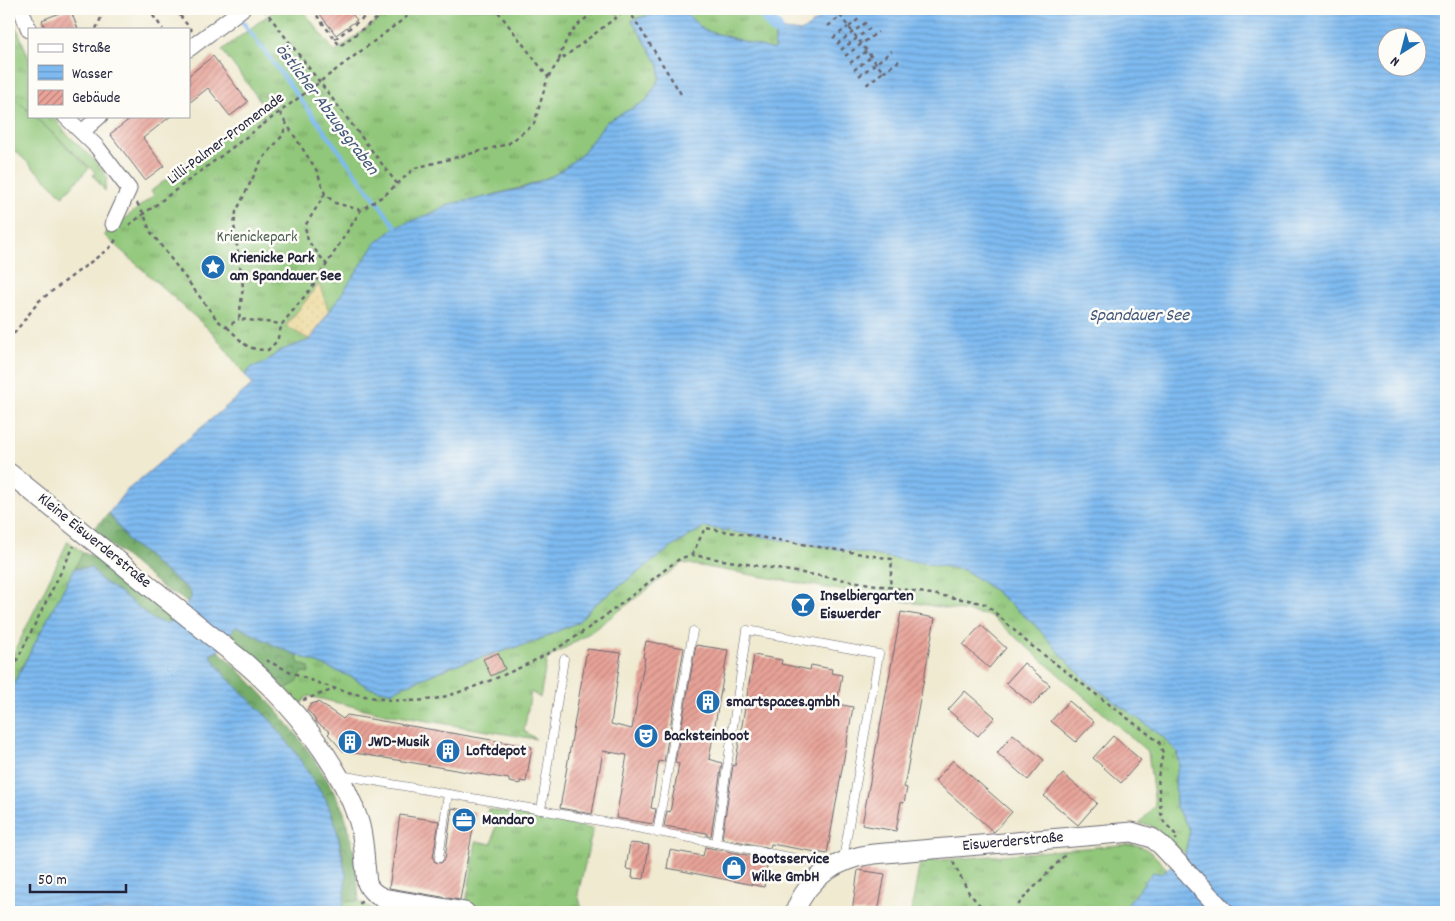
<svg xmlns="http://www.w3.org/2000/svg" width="1455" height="921" viewBox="0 0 1455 921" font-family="Dekko,sans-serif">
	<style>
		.grass { fill: url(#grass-tufts); stroke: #5a745a }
		.forest { fill: url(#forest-crowns); stroke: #4b6752 }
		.sand { fill: url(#sand-dots); stroke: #887e6c }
		.pitch { fill: #91c77a; stroke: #5a745a }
		.water { fill: url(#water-rules); stroke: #506e96; fill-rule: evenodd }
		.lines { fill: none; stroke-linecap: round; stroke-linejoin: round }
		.stream { stroke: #7ebaf0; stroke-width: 4 }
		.canal { stroke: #7ebaf0; stroke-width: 14 }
		.building { fill: url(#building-hatch) }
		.service-casing { stroke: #6a6870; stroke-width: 9 }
		.minor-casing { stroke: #6a6870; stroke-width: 17 }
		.tertiary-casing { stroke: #6a6870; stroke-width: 21 }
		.path { stroke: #6a6870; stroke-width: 2.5; stroke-dasharray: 4 4; stroke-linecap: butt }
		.service { stroke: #fff; stroke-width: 8 }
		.minor { stroke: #fff; stroke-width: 15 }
		.tertiary { stroke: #fff; stroke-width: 19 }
		.labels { text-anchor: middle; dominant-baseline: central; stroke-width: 5; stroke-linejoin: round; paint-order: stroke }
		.street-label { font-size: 16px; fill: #22223b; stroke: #fdfcf7 }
		.park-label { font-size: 16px; fill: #495c51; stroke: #fdfcf7 }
		.poi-label { font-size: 16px; font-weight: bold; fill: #22223b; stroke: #fdfcf7; text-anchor: start }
		.water-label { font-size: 18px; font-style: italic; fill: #42577a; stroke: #fdfcf7 }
	</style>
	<defs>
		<pattern id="grass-tufts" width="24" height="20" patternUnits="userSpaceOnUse" patternTransform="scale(1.25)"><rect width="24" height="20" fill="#91c77a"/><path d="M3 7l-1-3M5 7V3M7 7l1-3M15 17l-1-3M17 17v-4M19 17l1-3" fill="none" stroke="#76a165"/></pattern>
		<pattern id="forest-crowns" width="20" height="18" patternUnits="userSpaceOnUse" patternTransform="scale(1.25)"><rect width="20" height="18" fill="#74ac6a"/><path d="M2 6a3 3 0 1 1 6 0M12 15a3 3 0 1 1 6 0" fill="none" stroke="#5f8c58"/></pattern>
		<pattern id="sand-dots" width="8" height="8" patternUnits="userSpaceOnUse" patternTransform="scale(1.25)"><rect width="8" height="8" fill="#eeda9e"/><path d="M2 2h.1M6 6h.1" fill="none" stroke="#ccbb89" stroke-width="1.8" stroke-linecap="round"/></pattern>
		<pattern id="water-rules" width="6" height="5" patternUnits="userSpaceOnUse" patternTransform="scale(1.25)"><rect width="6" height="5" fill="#7ebaf0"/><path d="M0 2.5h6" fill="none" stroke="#6797c4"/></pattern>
		<pattern id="building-hatch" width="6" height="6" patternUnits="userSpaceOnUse" patternTransform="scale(1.25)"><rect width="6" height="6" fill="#e8a398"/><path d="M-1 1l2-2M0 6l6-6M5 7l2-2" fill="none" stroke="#bc847d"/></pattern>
	</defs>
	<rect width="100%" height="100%" fill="#fdfcf7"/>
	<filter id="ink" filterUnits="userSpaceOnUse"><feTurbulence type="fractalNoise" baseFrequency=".02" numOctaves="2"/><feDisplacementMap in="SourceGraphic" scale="10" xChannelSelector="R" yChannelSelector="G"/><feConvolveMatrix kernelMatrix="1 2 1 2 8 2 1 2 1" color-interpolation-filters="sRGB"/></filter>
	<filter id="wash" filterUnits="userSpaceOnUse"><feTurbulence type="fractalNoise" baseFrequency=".0096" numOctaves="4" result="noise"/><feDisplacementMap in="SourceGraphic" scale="20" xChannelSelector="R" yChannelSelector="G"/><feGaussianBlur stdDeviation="1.12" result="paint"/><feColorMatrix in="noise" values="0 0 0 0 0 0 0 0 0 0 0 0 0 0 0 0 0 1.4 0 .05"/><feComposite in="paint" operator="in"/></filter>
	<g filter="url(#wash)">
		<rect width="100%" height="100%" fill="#f0ead1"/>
		<g class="grass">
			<path d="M9,9L29,58V111L9,93Z"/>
			<path d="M276,9H302L335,52L392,9H669L632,20L659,65L660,78L646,101L606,122L581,155L556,174L527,186L473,200L453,203L424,216L310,340L279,351L266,362L252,367L245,375L213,333L104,235L154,195L151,191L264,106L222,50Z"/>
			<path d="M681,9H761L776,29L774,50L704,30Z"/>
			<path d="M34,116H53L66,133L94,160L107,177L105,191L93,175L95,172Z"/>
			<path d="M704,527L965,570L995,591L1034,624L1067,661L1089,683L1162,736L1177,752L1179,765L1175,777L1176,807L1190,830L1185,854L1158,830L1149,825L1139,824L1155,805L1148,752L991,616L682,563L591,632L547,659L540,698L531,692L524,731L536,739L386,714L308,696L300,705L272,675L230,643L232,640L228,639L291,652L352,677L368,687L390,692L452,666L531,643L578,622L594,605L672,547Z"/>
			<path d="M68,541L83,553L9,692V663Z"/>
			<path d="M488,809L593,829L578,894L581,906L586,912H516L466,904L476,841L492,844L496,824L486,822Z"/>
			<path d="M1132,844C1149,847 1157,858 1168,870L1161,874L1153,872L1121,912H911L920,862Z"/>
			<path d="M344,898L347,901H359L374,909L373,912H343Z"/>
		</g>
		<g class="forest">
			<path d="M109,513L130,543L143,552L191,593V598L187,603L180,597L167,591L93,530Z"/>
			<path d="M83,553C97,551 160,607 175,618L166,624L152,619L122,594L102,581L91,568L74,569Z"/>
			<path d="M237,626L280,648L299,655L297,659L299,663L309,667V673L303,672L296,683L285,689L272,675L230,643L232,640L228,639L230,631Z"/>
			<path d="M219,651C260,690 298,730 327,780C332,790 339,800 343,810C354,839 357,870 359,901H347L344,898L346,876L342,851L336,826L327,802L295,752L272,722L225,676L210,655Z"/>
		</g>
		<path class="sand" d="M319,284L329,312L310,340L286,326Z"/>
		<path class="pitch" d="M15,98L29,112V116H34L89,168L63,196L9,145V105Z"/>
		<path class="water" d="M669,9H681L704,30L774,50L776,29L801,32L833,9H1446V912H1121L1153,872L1161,874L1185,854L1190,830L1176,807L1175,777L1179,765L1177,752L1162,736L1089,683L1067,661L1034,624L995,591L965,570L704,527L672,547L594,605L578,622L531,643L452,666L390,692L368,687L352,677L280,648L237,626C228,633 228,641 220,649C217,652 213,652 210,655L225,676L272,722L295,752L327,802L336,826L346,876L343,912H9V692L74,569L91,568L102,581L122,594L152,619L166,624L178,616L191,598V593L186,587L158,566L143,552L130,543L109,513L125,492L253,384L245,375L252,367L266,362L279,351L310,340L376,243L396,227L435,212L453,203L473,200L527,187L556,174L581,155L606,122L646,101L660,78L659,65L632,20ZM1388,38H1418V68H1388Z"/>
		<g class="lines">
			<path class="stream" d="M239,17L396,227"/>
			<path class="canal" d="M761,9L776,29"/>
		</g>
		<g id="blocks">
			<g class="building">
				<path d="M70,9L78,29H45L42,20Z"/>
				<path d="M316,9H348L357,20L336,35Z"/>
				<path d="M213,56L248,102L230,116L208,88L189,103V75Z"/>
				<path d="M134,116H171L143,138L164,166L145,180L110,134Z"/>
				<path d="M901,612L935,618L904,787L907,788L904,803L901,802L896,831L862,825Z"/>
				<path d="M981,625L1006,648L989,668L963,645Z"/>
				<path d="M646,641L684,648L664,762L659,761L651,808L656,809L653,824L616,818L627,755L603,751L592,814L560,808L587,649L621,653L611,724L632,729L645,658L643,657Z"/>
				<path d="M696,645L728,650L709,759L722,763L711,836H707V833L664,826L667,811L670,812L679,764L675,763Z"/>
				<path d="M498,653L505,669L491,676L483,659Z"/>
				<path d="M754,655L782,660L781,664L810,670L811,665L832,669L831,673L842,675L837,704L853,707L827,854L771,844L770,848L722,838L733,765L735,766Z"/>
				<path d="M1024,663L1050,685L1033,705L1006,683Z"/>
				<path d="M965,691L995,717L978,736L948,710Z"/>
				<path d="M1069,701L1094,722L1076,742L1051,721Z"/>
				<path d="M318,702L343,719L347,715L532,747L526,782L520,781V784L509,782V779L343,751L328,734L330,732L316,722L313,716L307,710L311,704Z"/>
				<path d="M1013,734L1044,760L1028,780L997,753Z"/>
				<path d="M1113,736L1141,760L1121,783L1093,758Z"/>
				<path d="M953,760L1012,812L994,832L935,781Z"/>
				<path d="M1063,774L1097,803L1078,825L1044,796Z"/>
				<path d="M452,808L476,812L460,900L389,888L400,815L439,821L433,858L435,862L441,863L445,859Z"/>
				<path d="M630,843L649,845L644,879L632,878L633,870L626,869Z"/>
				<path d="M705,847L768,859L764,887L667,868L670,850L703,856Z"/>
				<path d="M858,870L885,874L878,912H852Z"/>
			</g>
		</g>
	</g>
	<g filter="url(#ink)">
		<use href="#blocks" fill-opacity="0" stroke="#6a6870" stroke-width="1"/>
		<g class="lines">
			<defs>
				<g id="service">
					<path d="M340,775L541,810L822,863L830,866"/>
					<path d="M541,810L564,659"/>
					<path d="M657,833L693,631"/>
					<path d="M716,843L747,630L879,654L843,859"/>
					<path d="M439,858L448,794"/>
				</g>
				<g id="minor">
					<path d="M21,9L29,30"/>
					<path d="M189,49L242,9"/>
					<path d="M65,116L97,147L129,189L113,224"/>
					<path d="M82,132L100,116"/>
				</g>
				<g id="tertiary">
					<path d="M9,473L245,663C290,702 339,762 358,819C363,833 364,849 365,864C366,870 366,877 367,883C370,891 376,895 383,898L465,912"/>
					<path d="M795,912C807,878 838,858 874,854L1132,832L1152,838L1161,845L1224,912"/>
				</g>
			</defs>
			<use href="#service" class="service-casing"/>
			<use href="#minor" class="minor-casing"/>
			<use href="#tertiary" class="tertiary-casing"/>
			<g class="path">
				<path d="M148,9L163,29"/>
				<path d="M175,9L192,31"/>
				<path d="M264,9L398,185"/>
				<path d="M312,9L340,46L389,9"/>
				<path d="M352,9L357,15L365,9"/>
				<path d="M628,9L681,94"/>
				<path d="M835,9L883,72L866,85"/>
				<path d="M839,15L847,9"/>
				<path d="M828,26L841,16"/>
				<path d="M849,27L861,17"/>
				<path d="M96,29L105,9"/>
				<path d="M833,38L848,27"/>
				<path d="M335,39L375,9"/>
				<path d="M837,44L868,21"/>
				<path d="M841,50L873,26"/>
				<path d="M845,56L878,32"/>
				<path d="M559,60C566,35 576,23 599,10L620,15"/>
				<path d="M850,63L867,51"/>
				<path d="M854,70L871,57"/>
				<path d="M883,72L899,61"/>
				<path d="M859,76L892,51"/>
				<path d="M548,77L559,61L627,9"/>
				<path d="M280,113L286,123"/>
				<path d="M325,194L305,226L308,241L327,265"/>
				<path d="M137,203L144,214L150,231L218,321L227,327L239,319"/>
				<path d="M361,210L335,203L325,194L317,171L286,123L283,135L261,161L236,212L234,225L243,287L239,319L282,324L313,286L361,210L386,194L415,168L508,144L534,124L548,77L496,9"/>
				<path d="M129,225L417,9"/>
				<path d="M227,327C243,341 243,350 268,350L277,341L282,324"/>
				<path d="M9,340L39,301L112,246L118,236"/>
				<path d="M692,555L705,528L892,559L890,587"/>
				<path d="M266,660C313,684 372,705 426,700C446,698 465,690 484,683C520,669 556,651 587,629C617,608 646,584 675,562L681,558L692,555L968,600L985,604L989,607L1028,643L1159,742L1163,753L1158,777L1161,813L1164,822L1177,836L1176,840"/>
				<path d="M9,676L74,546"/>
				<path d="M303,700L335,689"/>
				<path d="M953,862L969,893L986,912"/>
				<path d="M358,912L361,901"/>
				<path d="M1014,912L1021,901L1066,854"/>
			</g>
			<use href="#service" class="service"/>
			<use href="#minor" class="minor"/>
			<use href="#tertiary" class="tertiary"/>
		</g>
	</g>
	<defs>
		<symbol id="sight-disc" viewBox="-11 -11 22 22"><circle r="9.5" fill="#1f6fb2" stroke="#fdfcf7"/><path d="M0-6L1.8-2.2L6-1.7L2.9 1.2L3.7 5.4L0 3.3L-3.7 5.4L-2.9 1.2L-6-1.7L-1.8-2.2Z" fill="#fff"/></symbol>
		<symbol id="bar-disc" viewBox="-11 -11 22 22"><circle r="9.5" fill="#1f6fb2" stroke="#fdfcf7"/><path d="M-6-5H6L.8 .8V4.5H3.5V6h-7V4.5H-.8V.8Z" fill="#fff"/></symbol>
		<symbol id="building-disc" viewBox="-11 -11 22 22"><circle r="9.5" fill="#1f6fb2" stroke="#fdfcf7"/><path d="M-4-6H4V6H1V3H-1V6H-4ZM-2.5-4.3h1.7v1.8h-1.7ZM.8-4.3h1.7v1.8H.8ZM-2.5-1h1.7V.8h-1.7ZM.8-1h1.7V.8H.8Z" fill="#fff"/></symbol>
		<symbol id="theatre-disc" viewBox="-11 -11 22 22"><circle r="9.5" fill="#1f6fb2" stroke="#fdfcf7"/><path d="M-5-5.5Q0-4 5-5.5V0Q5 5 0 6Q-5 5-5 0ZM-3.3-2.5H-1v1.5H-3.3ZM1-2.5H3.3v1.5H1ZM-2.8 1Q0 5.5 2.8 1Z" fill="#fff"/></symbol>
		<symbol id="office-disc" viewBox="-11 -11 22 22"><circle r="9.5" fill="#1f6fb2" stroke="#fdfcf7"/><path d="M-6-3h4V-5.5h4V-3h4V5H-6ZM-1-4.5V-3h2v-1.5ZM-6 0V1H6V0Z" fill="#fff"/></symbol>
		<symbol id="shop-disc" viewBox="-11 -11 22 22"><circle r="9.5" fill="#1f6fb2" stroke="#fdfcf7"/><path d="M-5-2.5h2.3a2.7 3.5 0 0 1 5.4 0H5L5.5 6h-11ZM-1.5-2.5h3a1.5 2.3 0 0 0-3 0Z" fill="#fff"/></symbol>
	</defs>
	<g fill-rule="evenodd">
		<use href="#sight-disc" x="199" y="253" width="28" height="28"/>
		<use href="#bar-disc" x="789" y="591" width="28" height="28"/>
		<use href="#building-disc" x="694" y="688" width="28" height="28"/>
		<use href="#theatre-disc" x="632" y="722" width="28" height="28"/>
		<use href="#building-disc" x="336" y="728" width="28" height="28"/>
		<use href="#building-disc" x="434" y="737" width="28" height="28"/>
		<use href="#office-disc" x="450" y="806" width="28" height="28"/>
		<use href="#shop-disc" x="720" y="854" width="28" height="28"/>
	</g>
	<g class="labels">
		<g class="street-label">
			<text transform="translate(226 139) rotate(-37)">Lilli-Palmer-Promenade</text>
			<text transform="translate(94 541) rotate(39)">Kleine Eiswerderstraße</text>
			<text transform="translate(1013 842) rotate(-5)">Eiswerderstraße</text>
		</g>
		<g class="park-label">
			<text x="257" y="237">Krienickepark</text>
		</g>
		<g class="poi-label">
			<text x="230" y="258">Krienicke Park<tspan x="230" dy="18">am Spandauer See</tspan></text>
			<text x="820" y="596">Inselbiergarten<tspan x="820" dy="18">Eiswerder</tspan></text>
			<text x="726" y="702">smartspaces.gmbh</text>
			<text x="664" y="736">Backsteinboot</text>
			<text x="368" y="742">JWD-Musik</text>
			<text x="466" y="751">Loftdepot</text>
			<text x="482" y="820">Mandaro</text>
			<text x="752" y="859">Bootsservice<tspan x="752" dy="18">Wilke GmbH</tspan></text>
		</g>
		<g class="water-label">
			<text transform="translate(326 110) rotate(53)">östlicher Abzugsgraben</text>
			<text x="1139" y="316">Spandauer See</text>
		</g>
	</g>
	<rect width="1455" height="921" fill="none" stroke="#fdfcf7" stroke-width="30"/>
	<rect x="28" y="28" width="162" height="90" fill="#fdfcf7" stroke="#a5a5ac"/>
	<rect x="38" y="44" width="25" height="8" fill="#ffffff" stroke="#a5a5ac"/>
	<text x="72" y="52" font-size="15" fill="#22223b">Straße</text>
	<rect x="38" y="65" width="25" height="15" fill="url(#water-rules)" stroke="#a5a5ac"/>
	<text x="72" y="78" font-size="15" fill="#22223b">Wasser</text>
	<rect x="38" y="90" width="25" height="15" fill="url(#building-hatch)" stroke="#a5a5ac"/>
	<text x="72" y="102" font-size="15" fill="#22223b">Gebäude</text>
	<g transform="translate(1402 52) rotate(216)"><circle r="24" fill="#fdfcf7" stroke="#a5a5ac"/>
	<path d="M0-4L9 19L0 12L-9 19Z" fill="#1f6fb2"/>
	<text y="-8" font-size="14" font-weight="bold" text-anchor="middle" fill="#22223b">N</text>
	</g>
	<path d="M30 884v8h96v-8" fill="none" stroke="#22223b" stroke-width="2.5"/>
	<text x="38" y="884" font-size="15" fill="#22223b" stroke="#fdfcf7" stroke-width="4" paint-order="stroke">50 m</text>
</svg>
